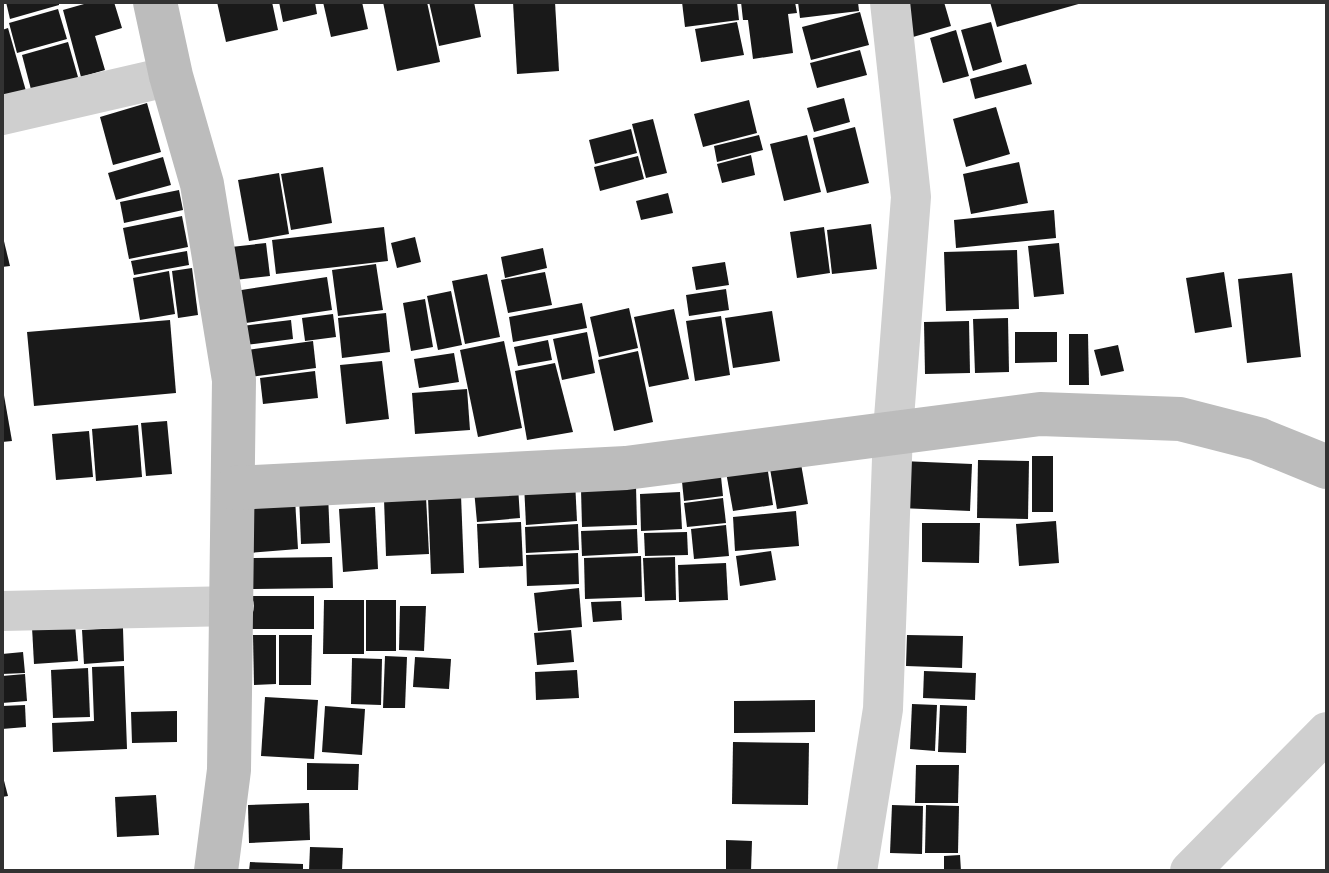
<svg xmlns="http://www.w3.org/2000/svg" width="1329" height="873" viewBox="0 0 1329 873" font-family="Quicksand,sans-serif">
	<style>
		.building { fill: #191919 }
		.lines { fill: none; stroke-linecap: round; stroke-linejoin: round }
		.street { stroke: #cfcfcf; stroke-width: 40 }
		.secondary { stroke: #bcbcbc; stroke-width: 44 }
	</style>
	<rect width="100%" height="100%" fill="#fff"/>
	<g class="building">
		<path d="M6,2H59V5L10,19Z"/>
		<path d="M91,2H114L122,28L95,36L105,70L81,77L63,10Z"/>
		<path d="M217,2H272L278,30L226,42Z"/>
		<path d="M279,2H315L317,14L283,22Z"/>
		<path d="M323,2H362L368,29L331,37Z"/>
		<path d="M383,2H427L440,62L397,71Z"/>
		<path d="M429,2H474L481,37L439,46Z"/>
		<path d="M513,2H555L559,71L517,74Z"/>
		<path d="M682,2H737L739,20L685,27Z"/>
		<path d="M741,2H795L797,13L788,14L793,53L753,59L748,20H743Z"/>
		<path d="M798,2H858L859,11L800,18Z"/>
		<path d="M903,2H944L951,26L913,37Z"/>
		<path d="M990,2H1082V3L997,27Z"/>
		<path d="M58,9L67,39L17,53L9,23Z"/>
		<path d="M860,12L869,45L811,60L802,27Z"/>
		<path d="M737,22L744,55L701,62L695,29Z"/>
		<path d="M991,22L1002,62L973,71L961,30Z"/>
		<path d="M8,28L28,98L2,106V30Z"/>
		<path d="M956,30L969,76L943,83L930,38Z"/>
		<path d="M68,42L80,84L33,97L22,55Z"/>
		<path d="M860,50L867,75L817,88L810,63Z"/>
		<path d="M1026,64L1032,84L975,99L970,79Z"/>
		<path d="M844,98L850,122L814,132L807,108Z"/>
		<path d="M749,100L757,133L703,147L694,114Z"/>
		<path d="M147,103L161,152L113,165L100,117Z"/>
		<path d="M996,107L1010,154L966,167L953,119Z"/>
		<path d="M653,119L667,173L646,178L632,124Z"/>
		<path d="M855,127L869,183L827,193L813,138Z"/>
		<path d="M631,129L637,153L595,164L589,140Z"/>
		<path d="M759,135L763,150L717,162L714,146Z"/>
		<path d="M807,135L821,192L784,201L770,144Z"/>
		<path d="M751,155L755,175L722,183L717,164Z"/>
		<path d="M638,156L644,179L600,191L594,167Z"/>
		<path d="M163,157L171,185L116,200L108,173Z"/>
		<path d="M1019,162L1028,203L971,214L963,174Z"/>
		<path d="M323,167L332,223L291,230L281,174Z"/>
		<path d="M279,173L289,234L249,241L238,180Z"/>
		<path d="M179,190L183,210L124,223L120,202Z"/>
		<path d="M668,193L673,213L641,220L636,201Z"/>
		<path d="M1054,210L1056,238L956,248L954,220Z"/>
		<path d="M182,216L188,247L129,259L123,228Z"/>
		<path d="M871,224L877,269L832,274L827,230Z"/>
		<path d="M384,227L388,261L276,274L272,240Z"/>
		<path d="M824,227L830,273L797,278L790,232Z"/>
		<path d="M2,233L10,266L2,267Z"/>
		<path d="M415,237L421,262L397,268L391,243Z"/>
		<path d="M266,243L270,276L235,280L231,247Z"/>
		<path d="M1059,243L1064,294L1034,297L1028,246Z"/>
		<path d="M543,248L547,268L505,278L501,257Z"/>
		<path d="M1017,250L1019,309L946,311L944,252Z"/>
		<path d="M187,251L189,265L134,275L131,261Z"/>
		<path d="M725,262L729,285L696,290L692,267Z"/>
		<path d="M376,264L383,310L338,316L332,270Z"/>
		<path d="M192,268L198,315L178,318L172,271Z"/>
		<path d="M169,271L175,314L140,320L133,278Z"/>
		<path d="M545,272L552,305L508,313L501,280Z"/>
		<path d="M1224,272L1232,327L1195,333L1186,278Z"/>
		<path d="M1292,273L1301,357L1247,363L1238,279Z"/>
		<path d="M487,274L500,337L465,344L452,281Z"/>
		<path d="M327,277L332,310L239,324L235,291Z"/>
		<path d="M726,289L729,310L689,316L686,295Z"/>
		<path d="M451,291L462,345L438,350L427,296Z"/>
		<path d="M425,299L433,347L411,351L403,303Z"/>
		<path d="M582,303L587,328L513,342L509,317Z"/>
		<path d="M629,308L638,348L599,357L590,317Z"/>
		<path d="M674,309L689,379L649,387L634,317Z"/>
		<path d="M772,311L780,361L733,368L725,318Z"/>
		<path d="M386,313L390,352L342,358L338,318Z"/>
		<path d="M333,314L336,337L305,341L302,318Z"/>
		<path d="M721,316L730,375L695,381L686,321Z"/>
		<path d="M1008,318L1009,372L975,373L973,319Z"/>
		<path d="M170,320L176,393L34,406L27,332Z"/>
		<path d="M291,320L293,339L245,345L242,326Z"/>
		<path d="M969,321L970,373L925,374L924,322Z"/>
		<path d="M587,332L595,373L562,380L553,339Z"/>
		<path d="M1015,332H1057V362L1015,363Z"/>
		<path d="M1069,334H1088L1089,385H1069Z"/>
		<path d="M548,340L552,360L518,366L514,347Z"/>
		<path d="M313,341L316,368L244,378L240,351Z"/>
		<path d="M504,341L522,428L478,437L460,350Z"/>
		<path d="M1118,345L1124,371L1101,376L1094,350Z"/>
		<path d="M638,351L653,422L614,431L598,360Z"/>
		<path d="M454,353L459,382L419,388L414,359Z"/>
		<path d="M382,361L389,419L346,424L340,365Z"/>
		<path d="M555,363L573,432L527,440L515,371Z"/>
		<path d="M315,371L318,398L263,404L260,378Z"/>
		<path d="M2,384L12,441L2,442Z"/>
		<path d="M467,389L470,430L415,434L412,393Z"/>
		<path d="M167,421L172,474L146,476L141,423Z"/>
		<path d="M138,425L142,477L96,481L92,429Z"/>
		<path d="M89,431L93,477L56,480L52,434Z"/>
		<rect x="1032" y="456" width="21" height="56"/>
		<path d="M800,458L808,504L777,509L769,463Z"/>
		<path d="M978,460L1029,461L1028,519L977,518Z"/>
		<path d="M902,461L972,464L970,511L900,508Z"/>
		<path d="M767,465L773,505L733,511L726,472Z"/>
		<path d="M720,467L723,496L684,501L681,472Z"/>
		<path d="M575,481L577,521L526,525L524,484Z"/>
		<path d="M518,486L520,518L477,522L474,490Z"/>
		<path d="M636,486L637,525L582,527L581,489Z"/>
		<path d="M680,492L682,529L641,531L640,494Z"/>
		<path d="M328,493L330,543L301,544L299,495Z"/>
		<path d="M461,495L464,573L431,574L428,497Z"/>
		<path d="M426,497L429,554L386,556L384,499Z"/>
		<path d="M723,498L726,523L687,527L684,503Z"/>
		<path d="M295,499L298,549L249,553L247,502Z"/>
		<path d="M375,507L378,569L343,572L339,509Z"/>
		<path d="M796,511L799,546L735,551L733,517Z"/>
		<path d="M1056,521L1059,563L1019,566L1016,524Z"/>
		<path d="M521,522L523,566L479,568L477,524Z"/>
		<path d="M922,523H980L979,563L922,562Z"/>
		<path d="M578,524L579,550L526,553L525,527Z"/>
		<path d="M726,525L729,556L694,559L691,529Z"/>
		<path d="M637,529L638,553L582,556L581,531Z"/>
		<path d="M687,532L688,555L645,556L644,533Z"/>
		<path d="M771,551L776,580L740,586L736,556Z"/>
		<path d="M578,553L579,584L527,586L526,555Z"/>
		<path d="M641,556L642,597L585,599L584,558Z"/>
		<path d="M332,557L333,588L253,589V558Z"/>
		<path d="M675,557L676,600L645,601L643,558Z"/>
		<path d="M726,563L728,600L679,602L678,565Z"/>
		<path d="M579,588L582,627L538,631L534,593Z"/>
		<rect x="247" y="596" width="67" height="33"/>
		<path d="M324,600H364V654H323Z"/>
		<rect x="366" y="600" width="30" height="51"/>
		<path d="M621,601L622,620L593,622L591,602Z"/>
		<path d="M400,606H426L424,651L399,650Z"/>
		<path d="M75,624L78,661L34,664L32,627Z"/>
		<path d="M123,628L124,661L84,664L82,630Z"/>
		<path d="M571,630L574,662L537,665L534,633Z"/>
		<path d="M253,635H276V684L254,685Z"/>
		<path d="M279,635H312L311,685H279Z"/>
		<path d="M907,635L963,636L962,668L906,666Z"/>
		<path d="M23,652L25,673L2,674V654Z"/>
		<path d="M385,656L407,657L405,708H383Z"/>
		<path d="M415,657L451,659L449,689L413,687Z"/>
		<path d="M352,658L382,659L381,705L351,704Z"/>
		<path d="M124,666L127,749L53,752L52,723L94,721L92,667Z"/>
		<path d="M88,668L90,717L53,718L51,670Z"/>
		<path d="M577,670L579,698L536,700L535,672Z"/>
		<path d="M924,671L976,673L975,700L923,698Z"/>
		<path d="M25,674L27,701L2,703V676Z"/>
		<path d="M265,697L318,700L314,759L261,756Z"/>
		<path d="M815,700V732L734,733V701Z"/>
		<path d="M912,704L937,705L935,751L910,749Z"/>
		<path d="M25,705L26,727L2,729V706Z"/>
		<path d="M940,705L967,706L966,753L938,752Z"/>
		<path d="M325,706L365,709L362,755L322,752Z"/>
		<path d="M177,711V742L132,743L131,712Z"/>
		<path d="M733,742L809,743L808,805L732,804Z"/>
		<path d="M307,763L359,764L358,790H307Z"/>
		<path d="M916,765H959L958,803H915Z"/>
		<path d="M2,773L8,796L2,797Z"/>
		<path d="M156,795L159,835L117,837L115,797Z"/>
		<path d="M309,803L310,840L249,843L248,805Z"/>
		<path d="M892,805L923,806L922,854L890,853Z"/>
		<path d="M926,805L959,806L958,853H925Z"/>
		<path d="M726,840L752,841L751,871H726Z"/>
		<path d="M310,847L343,848L342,871H309Z"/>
		<path d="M960,855L961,871H944V856Z"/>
		<path d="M250,862L303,864V871H249Z"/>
	</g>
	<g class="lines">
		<g class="street">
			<path d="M2,115L171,76"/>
			<path d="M2,611L234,606"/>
			<path d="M857,871L883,709L893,431L911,197L890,2"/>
			<path d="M1190,871L1327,732"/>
		</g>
		<g class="secondary">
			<path d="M155,2L171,76L202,184L234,380L229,770L216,871"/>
			<path d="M235,488L626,468L1040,414L1180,419L1258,439L1327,467"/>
		</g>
	</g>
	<rect width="1329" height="873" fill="none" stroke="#323232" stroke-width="8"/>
</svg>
